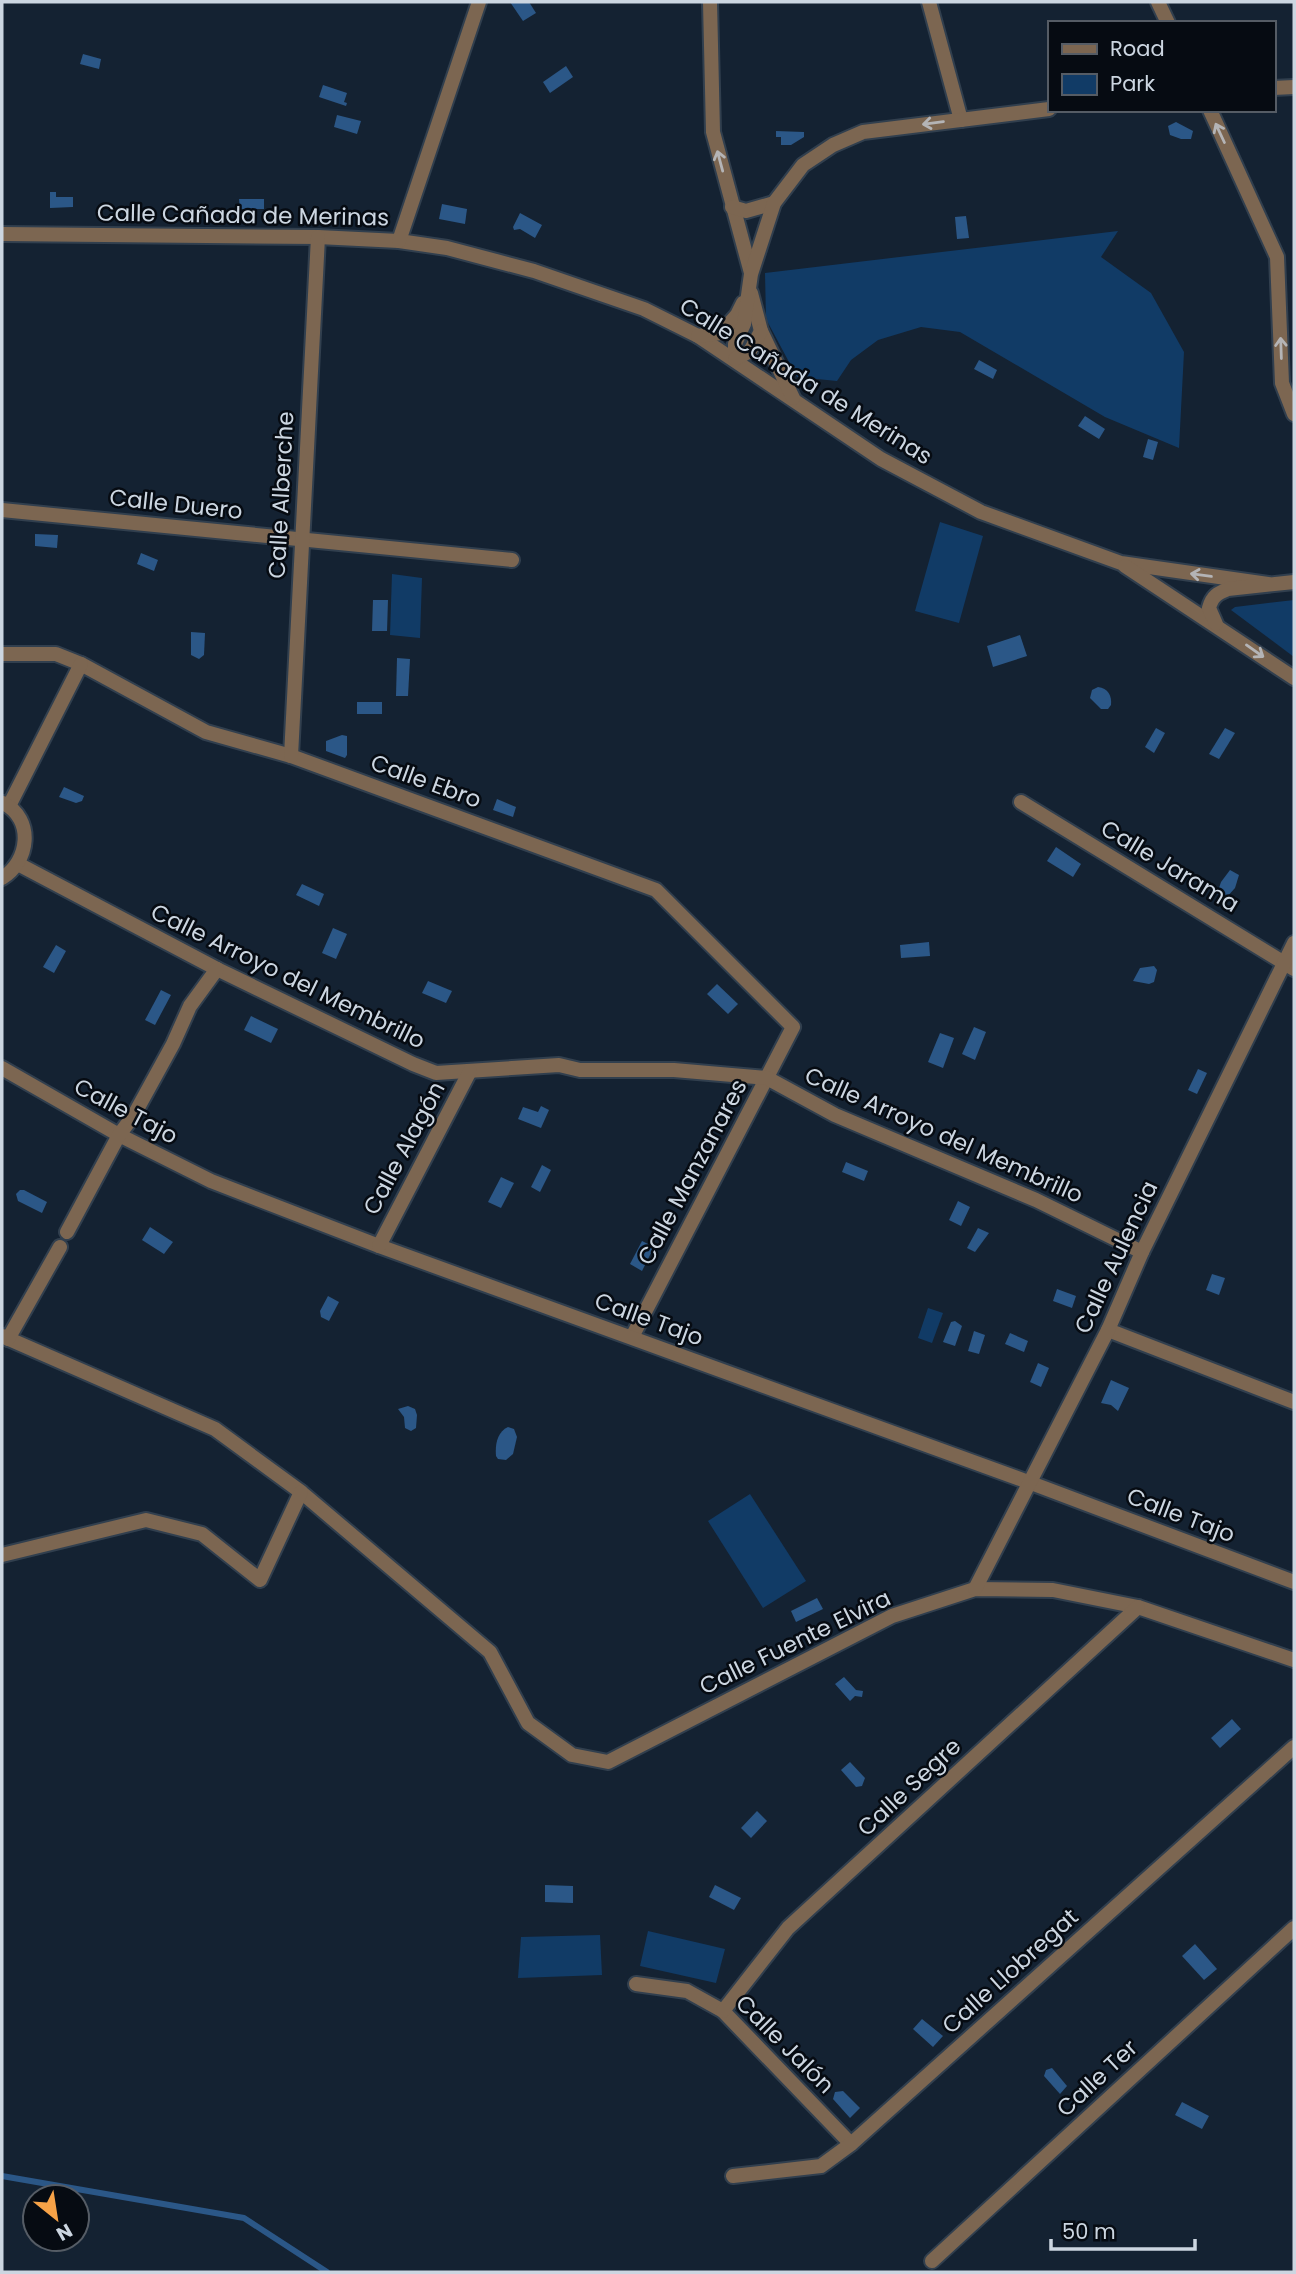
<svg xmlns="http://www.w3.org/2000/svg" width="1296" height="2274" viewBox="0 0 1296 2274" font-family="Poppins,sans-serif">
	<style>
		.green { fill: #113b66 }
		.water { fill: #2b5787 }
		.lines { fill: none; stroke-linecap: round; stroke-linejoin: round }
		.stream { stroke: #2b5787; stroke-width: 6 }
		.street-casing { stroke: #313f4e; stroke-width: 18 }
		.street { stroke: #7c6651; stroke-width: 14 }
		.oneway { stroke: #b4b4b6 }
		.labels { text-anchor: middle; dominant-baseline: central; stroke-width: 5; stroke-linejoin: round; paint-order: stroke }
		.street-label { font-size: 23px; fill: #ccd6e1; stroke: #060b12 }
	</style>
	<rect width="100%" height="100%" fill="#142232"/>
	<g class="green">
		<path d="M1118,231L1101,257L1151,293L1184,352L1179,448L1105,417L960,332L921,327L878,340L851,360L837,381L797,377L766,319L765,273Z"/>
		<path d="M940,522L983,536L959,623L915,611Z"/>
		<path d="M392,574L422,578L420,638L390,635Z"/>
		<path d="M1294,600V657L1231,610L1235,607Z"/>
		<path d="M928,1308L943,1313L932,1343L918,1338Z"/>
		<path d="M750,1494L806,1581L763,1608L708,1521Z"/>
		<path d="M648,1931L725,1949L716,1983L640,1966Z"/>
		<path d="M600,1935L602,1975L518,1978L521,1937Z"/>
	</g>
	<g class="water">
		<path d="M510,2H529L536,13L523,21Z"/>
		<path d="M83,54L101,59L99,69L80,64Z"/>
		<path d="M566,66L573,77L550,93L543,82Z"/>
		<path d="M323,85L347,93L344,102L347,103L346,106L319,97Z"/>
		<path d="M337,115L361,121L357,134L334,127Z"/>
		<path d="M1176,122L1193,131L1191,139H1181L1170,135L1168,126Z"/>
		<path d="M776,131L804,132V137L791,145H781V137H776Z"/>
		<path d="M50,192H56V197H73V207L50,208Z"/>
		<path d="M239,199H264V209H240Z"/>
		<path d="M442,204L467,209L465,224L439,219Z"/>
		<path d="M520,213L542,225L535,238L520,229L514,230L513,227Z"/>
		<path d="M966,216L969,238L957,239L955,217Z"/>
		<path d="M979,360L997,370L993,379L974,369Z"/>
		<path d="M1085,416L1105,429L1099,439L1078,426Z"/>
		<path d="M1148,439L1158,442L1153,460L1143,457Z"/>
		<path d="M35,534L58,535L57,548L35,546Z"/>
		<path d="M141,553L158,560L154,571L137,564Z"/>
		<path d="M373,600H388L387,631H372Z"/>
		<path d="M191,632L205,633L204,655L199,659L191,655Z"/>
		<path d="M1020,635L1027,656L993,667L987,646Z"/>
		<path d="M397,658L410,659L408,696H396Z"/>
		<path d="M1098,687C1108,688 1112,696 1111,705L1108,709H1101L1090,698L1092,690Z"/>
		<rect x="357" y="702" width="25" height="12"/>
		<path d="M1156,728L1165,733L1154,753L1145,747Z"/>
		<path d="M1225,728L1235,733L1219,759L1209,754Z"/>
		<path d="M342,735L347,736V755L345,758L326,751V741Z"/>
		<path d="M64,787L84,796L82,801L76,803L59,797Z"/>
		<path d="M497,799L516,807L513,817L493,810Z"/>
		<path d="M1056,847L1081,864L1073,877L1047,861Z"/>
		<path d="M1230,870L1239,875L1235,888L1226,898L1217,894L1221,882Z"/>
		<path d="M302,884L324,894L319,906L296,895Z"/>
		<path d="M333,928L347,934L336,959L322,953Z"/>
		<path d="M929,942L930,956L901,958L900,945Z"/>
		<path d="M56,945L66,951L54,973L43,967Z"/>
		<path d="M1154,966L1157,970L1154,982L1149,984L1133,981L1140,968Z"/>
		<path d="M428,981L452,991L446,1003L422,993Z"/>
		<path d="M717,984L738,1004L728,1014L707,994Z"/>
		<path d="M161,990L171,995L155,1025L145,1020Z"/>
		<path d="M251,1016L278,1029L271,1043L244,1030Z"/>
		<path d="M974,1027L986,1032L975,1060L962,1054Z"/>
		<path d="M940,1033L954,1038L943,1068L928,1062Z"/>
		<path d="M1198,1069L1207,1073L1197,1094L1188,1090Z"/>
		<path d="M541,1106L549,1110L541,1128L518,1119L523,1107L538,1112Z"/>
		<path d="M846,1162L868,1171L864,1181L842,1172Z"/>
		<path d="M542,1165L551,1170L540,1192L531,1187Z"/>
		<path d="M501,1177L514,1183L501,1208L488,1202Z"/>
		<path d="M20,1190H24L47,1202L42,1213L18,1201L16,1194Z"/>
		<path d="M958,1201L970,1207L961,1226L949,1220Z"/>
		<path d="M150,1227L173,1242L164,1254L142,1240Z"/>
		<path d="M978,1228L989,1233L975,1252L967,1248Z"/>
		<path d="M642,1241L654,1247L642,1271L630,1264Z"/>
		<path d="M1212,1274L1225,1278L1219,1295L1206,1290Z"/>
		<path d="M1057,1289L1076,1296L1072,1308L1053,1301Z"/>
		<path d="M328,1296L339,1302L329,1321L321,1317L320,1311Z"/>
		<path d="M955,1321L962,1326L955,1346L943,1342L951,1322Z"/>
		<path d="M974,1331L985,1335L979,1354L968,1351Z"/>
		<path d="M1010,1333L1028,1341L1024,1352L1005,1344Z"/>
		<path d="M1038,1363L1049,1368L1041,1387L1030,1382Z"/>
		<path d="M1111,1380L1129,1388L1118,1411L1111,1405L1101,1403Z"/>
		<path d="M408,1406L415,1409L417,1415L416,1428L411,1431L405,1428L404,1417L398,1409Z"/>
		<path d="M508,1427L514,1429L517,1437L513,1454L506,1460L498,1459L496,1456C495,1445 497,1432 508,1427Z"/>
		<path d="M817,1598L823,1609L796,1622L791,1611Z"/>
		<path d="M844,1677L856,1690L863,1691L862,1697L855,1696L850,1701L835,1684Z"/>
		<path d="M1232,1719L1241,1729L1220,1748L1211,1738Z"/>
		<path d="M850,1762L865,1778L862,1786L856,1787L841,1770Z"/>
		<path d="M757,1811L767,1821L751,1838L741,1828Z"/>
		<path d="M545,1885L573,1886V1903L545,1902Z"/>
		<path d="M715,1885L741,1898L734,1910L709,1897Z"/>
		<path d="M1195,1944L1217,1969L1204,1980L1182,1956Z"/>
		<path d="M922,2019L943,2036L933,2047L913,2029Z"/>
		<path d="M1052,2068L1067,2086L1060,2094L1044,2076L1046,2070Z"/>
		<path d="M843,2091L860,2108L850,2118L833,2099L835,2092Z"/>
		<path d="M1182,2102L1209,2116L1202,2129L1175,2115Z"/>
	</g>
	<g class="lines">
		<path class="stream" d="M2,2176L244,2218L327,2272"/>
		<defs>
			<g id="street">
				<path d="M710,2L713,132L751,273"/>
				<path d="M929,2L961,120"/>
				<path d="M1158,2L1168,23"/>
				<path d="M1273,88L1294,87"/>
				<path d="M1210,110L1277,257L1282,383L1294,414"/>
				<path d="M732,207L746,211L774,203"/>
				<path d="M2,234L318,237L399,241L447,248L534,271L644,309L698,336L881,459L981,512L1121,563L1268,584"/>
				<path d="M399,241L479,2"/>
				<path d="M751,293L761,331L793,398"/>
				<path d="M698,336L721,333L737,315L743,303"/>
				<path d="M735,359V344L744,324L751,274L774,203L803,165L833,145L863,132L1049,109"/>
				<path d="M735,359L750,351L761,331"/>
				<path d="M2,510L512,560"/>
				<path d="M1125,566L1294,678"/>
				<path d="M1216,624L1209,608C1212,596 1218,593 1228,589L1294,582"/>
				<path d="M2,654H56L81,664L206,732L291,756L656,890L793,1027L632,1337"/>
				<path d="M291,756L318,237"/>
				<path d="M1021,802L1294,969"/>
				<path d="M9,806L81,664"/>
				<path d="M18,864L217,969L413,1064L436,1073L559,1065L580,1070H674L767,1078L835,1115L1036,1200L1142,1252"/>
				<path d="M2,878C29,862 35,819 3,803"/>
				<path d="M2,1068L119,1135L211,1181L379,1246L1031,1483L1294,1582"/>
				<path d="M67,1232L119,1135L134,1115L173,1044L190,1006L217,969"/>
				<path d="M379,1246L470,1071"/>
				<path d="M1108,1330L1294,1402"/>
				<path d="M2,1336L215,1429L301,1492L490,1652L528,1723L572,1755L608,1762L892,1616L975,1589L1053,1590L1138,1607L1294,1660"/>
				<path d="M8,1339L60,1247"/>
				<path d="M2,1555L146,1520L202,1534L260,1580L301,1492"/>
				<path d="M975,1589L1108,1330L1142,1252L1294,943"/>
				<path d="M636,1984L687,1991L723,2011L851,2144"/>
				<path d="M723,2011L788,1928L1138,1607"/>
				<path d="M733,2176L821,2166L851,2144L1294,1747"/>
				<path d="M932,2261L1294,1928"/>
			</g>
		</defs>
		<use href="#street" class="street-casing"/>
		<use href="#street" class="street"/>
	</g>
	<defs><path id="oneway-shaft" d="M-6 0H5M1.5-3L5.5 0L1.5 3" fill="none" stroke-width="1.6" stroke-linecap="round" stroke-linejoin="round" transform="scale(1.75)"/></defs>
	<g class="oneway">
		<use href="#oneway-shaft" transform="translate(933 123) rotate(173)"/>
		<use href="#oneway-shaft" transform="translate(1220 133) rotate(-115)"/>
		<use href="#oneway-shaft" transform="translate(720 161) rotate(-105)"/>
		<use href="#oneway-shaft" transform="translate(1281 348) rotate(-92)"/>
		<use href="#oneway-shaft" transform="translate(1201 575) rotate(-172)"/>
		<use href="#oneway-shaft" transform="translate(1255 651) rotate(35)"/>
	</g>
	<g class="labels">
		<g class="street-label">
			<text transform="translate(243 215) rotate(1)">Calle Cañada de Merinas</text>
			<text transform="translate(806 381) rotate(32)">Calle Cañada de Merinas</text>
			<text transform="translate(281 495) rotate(-87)">Calle Alberche</text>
			<text transform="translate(176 504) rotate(6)">Calle Duero</text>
			<text transform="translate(426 781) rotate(20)">Calle Ebro</text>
			<text transform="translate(1170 866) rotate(31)">Calle Jarama</text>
			<text transform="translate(288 976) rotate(26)">Calle Arroyo del Membrillo</text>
			<text transform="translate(126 1111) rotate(28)">Calle Tajo</text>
			<text transform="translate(944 1135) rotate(24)">Calle Arroyo del Membrillo</text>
			<text transform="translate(404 1148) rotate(-62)">Calle Alagón</text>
			<text transform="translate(692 1172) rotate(-62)">Calle Manzanares</text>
			<text transform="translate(1116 1257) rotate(-65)">Calle Aulencia</text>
			<text transform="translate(649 1319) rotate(20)">Calle Tajo</text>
			<text transform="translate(1181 1515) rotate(21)">Calle Tajo</text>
			<text transform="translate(795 1642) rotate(-26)">Calle Fuente Elvira</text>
			<text transform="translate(909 1787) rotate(-43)">Calle Segre</text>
			<text transform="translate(1010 1971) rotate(-42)">Calle Llobregat</text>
			<text transform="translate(785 2044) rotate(45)">Calle Jalón</text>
			<text transform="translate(1097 2078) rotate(-43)">Calle Ter</text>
		</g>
	</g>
	<rect width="1296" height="2274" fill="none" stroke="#ccd6e1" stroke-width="7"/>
	<rect x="1048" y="21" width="228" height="91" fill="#060b12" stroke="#555c65" stroke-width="2"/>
	<rect x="1062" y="44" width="35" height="10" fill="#7c6651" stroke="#555c65" stroke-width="2"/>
	<text x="1110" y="56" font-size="21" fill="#ccd6e1">Road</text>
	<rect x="1062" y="74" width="35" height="21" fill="#113b66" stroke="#555c65" stroke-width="2"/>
	<text x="1110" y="91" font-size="21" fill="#ccd6e1">Park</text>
	<g transform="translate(56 2218) rotate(150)"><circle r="33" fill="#060b12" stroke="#555c65" stroke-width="2"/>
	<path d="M0-5L12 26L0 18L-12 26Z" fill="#f6a247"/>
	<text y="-10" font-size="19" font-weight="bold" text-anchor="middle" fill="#ccd6e1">N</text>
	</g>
	<path d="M1051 2239v10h144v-10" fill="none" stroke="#ccd6e1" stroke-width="3.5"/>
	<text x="1062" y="2239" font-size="21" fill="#ccd6e1" stroke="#060b12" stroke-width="5" paint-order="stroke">50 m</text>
</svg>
